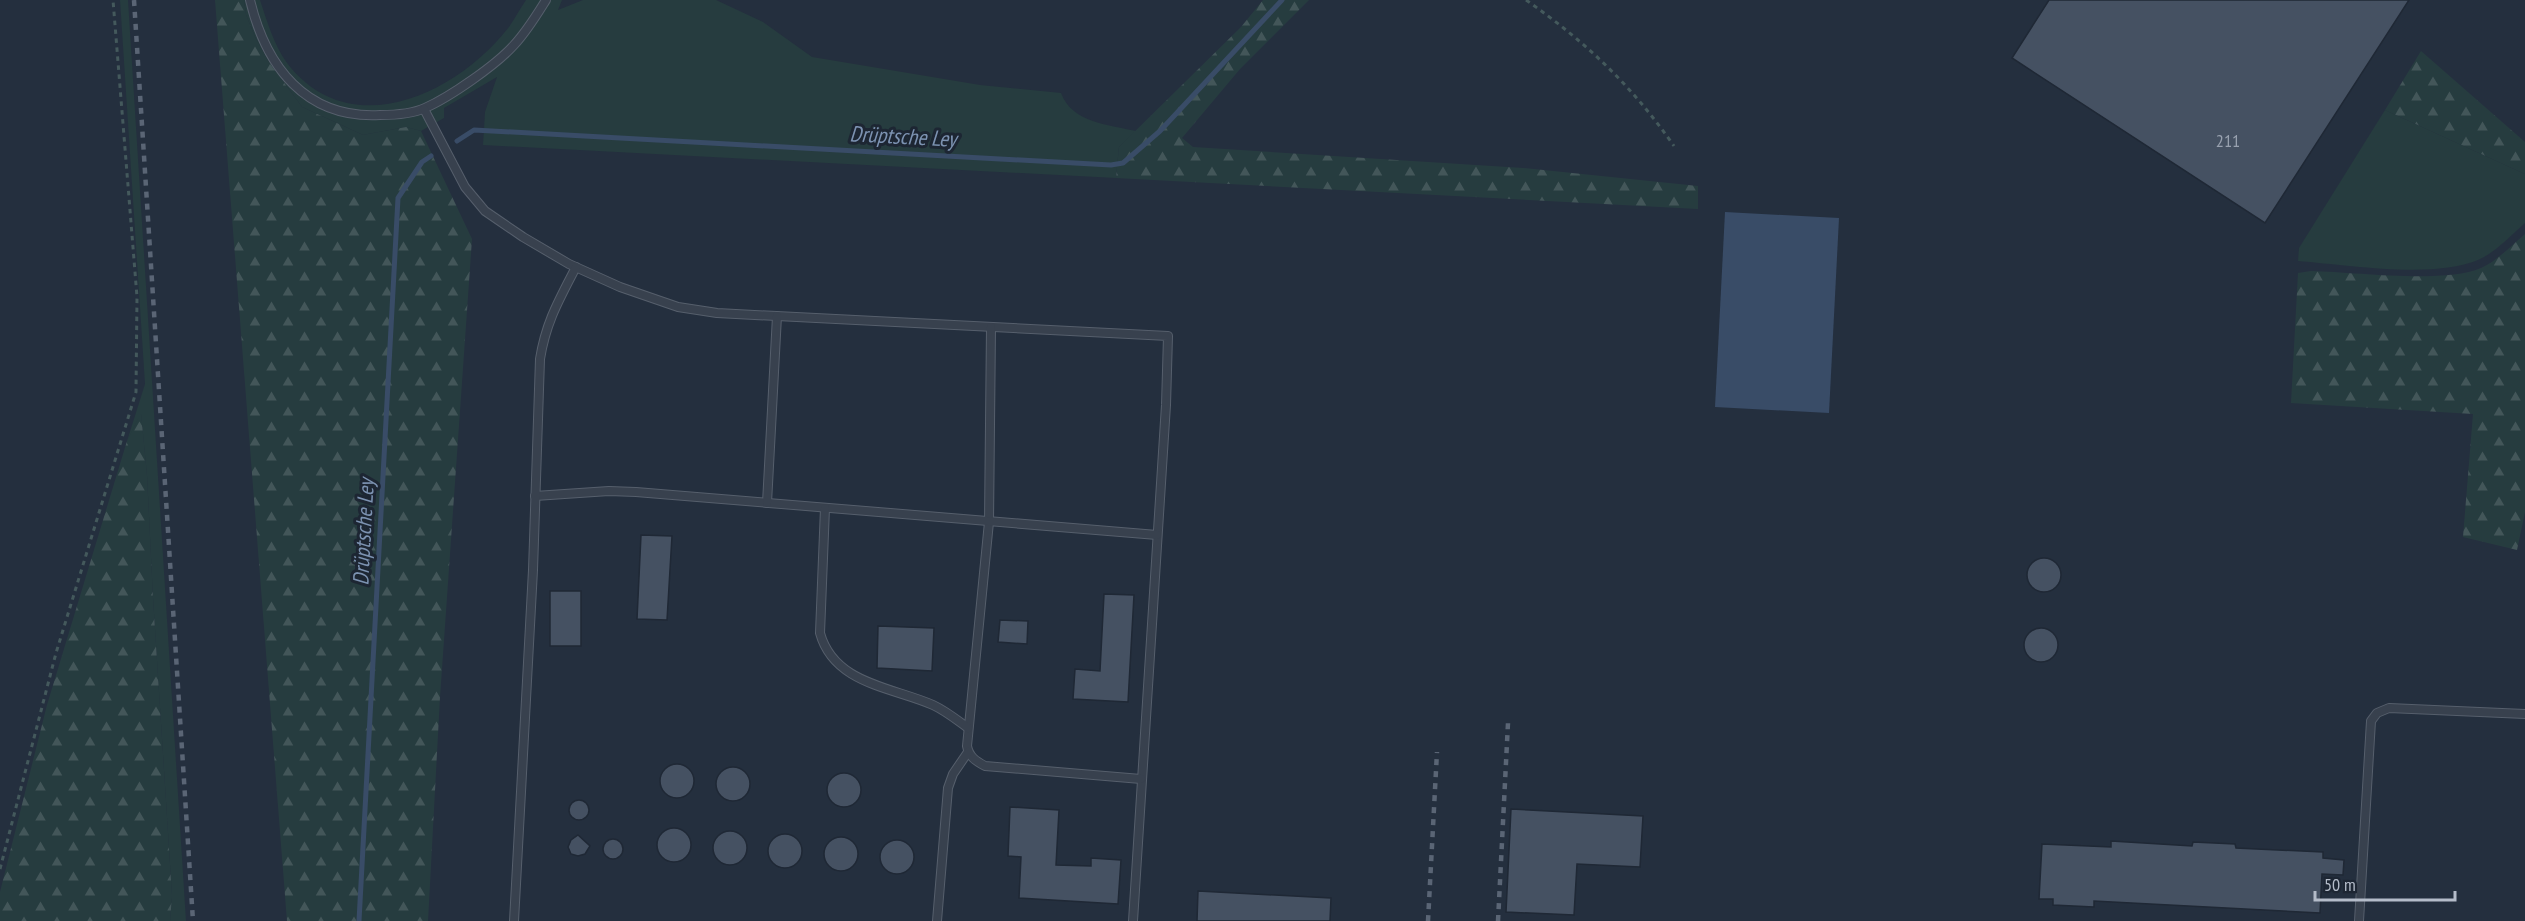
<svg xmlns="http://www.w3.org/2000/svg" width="2525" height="921" viewBox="0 0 2525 921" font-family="'PT Sans Narrow',sans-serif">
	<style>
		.grass { fill: #263c3f }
		.forest { fill: url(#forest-firs) }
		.water { fill: #394c67 }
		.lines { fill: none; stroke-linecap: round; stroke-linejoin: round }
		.stream { stroke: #394c67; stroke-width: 5 }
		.building { fill: #455162; stroke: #1f2835; stroke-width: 1.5 }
		.service-casing { stroke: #565f6c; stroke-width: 10 }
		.path { stroke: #44595c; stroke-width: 3; stroke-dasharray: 4.5 4.5; stroke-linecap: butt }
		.service { stroke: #38414e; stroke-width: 8 }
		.rail { stroke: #5a6575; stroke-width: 4.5; stroke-dasharray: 6 6; stroke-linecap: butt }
		.labels { text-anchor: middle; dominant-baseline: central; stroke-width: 6; stroke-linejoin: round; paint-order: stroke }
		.number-label { font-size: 18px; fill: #98a1af }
		.water-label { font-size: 22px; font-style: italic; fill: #7c92b1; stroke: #1d2633 }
	</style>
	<defs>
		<pattern id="forest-firs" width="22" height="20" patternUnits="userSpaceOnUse" patternTransform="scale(1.5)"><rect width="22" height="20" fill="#263c3f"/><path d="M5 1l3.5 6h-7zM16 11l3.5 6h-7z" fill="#435659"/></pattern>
	</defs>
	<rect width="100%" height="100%" fill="#242f3e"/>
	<g class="grass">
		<path d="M120,0H128L186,921H170L172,896L153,598L147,476L141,414L127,441L145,384Z"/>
		<path d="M244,0H260C267,21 274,45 287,63C350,145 457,94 509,27C515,18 520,9 526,0H562L558,10L583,0H716L763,22L812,57L980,85L1061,93C1072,123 1110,125 1136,131L1119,147L1116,178L483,145L485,112L497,77L444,108V118L421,131L406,127L363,135L302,107L268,61L255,37L246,15Z"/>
		<path d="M2385,110L2525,174V223C2511,235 2495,253 2478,260C2433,279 2348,265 2298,261L2299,248Z"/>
	</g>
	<g class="forest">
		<path d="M215,0H244L246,15L255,37L268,61L302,107L363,135L406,127L421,131L472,239L440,697L428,921H287Z"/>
		<path d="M1263,0H1309L1240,69L1182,138L1193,147L1523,168L1698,186V209L1116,178L1119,147L1241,27Z"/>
		<path d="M2421,51L2525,142V174L2385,110Z"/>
		<path d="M2525,234V512L2517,550L2463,537L2473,414L2291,403L2298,273L2311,271C2355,272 2444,284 2481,268C2497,261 2512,245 2525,234Z"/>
		<path d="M141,413L147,476L153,598L172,896L170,921H0V892L47,705L127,441Z"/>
	</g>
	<path class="water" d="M1725,212L1839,218L1829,413L1715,407Z"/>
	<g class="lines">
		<g class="stream">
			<path d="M457,141L474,130L1111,165L1123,163L1160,131L1282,0"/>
			<path d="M359,921L398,198L422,162L431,156"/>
		</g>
	</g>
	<g class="building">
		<path d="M2049,0H2409L2265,223L2012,58Z"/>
		<path d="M641,535L672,536L667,620L637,619Z"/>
		<circle cx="2044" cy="575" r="17"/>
		<rect x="550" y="591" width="31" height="55"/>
		<path d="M1104,594L1134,595L1128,702L1073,699L1075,669L1100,671Z"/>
		<path d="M1000,620L1028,621L1027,644L998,642Z"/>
		<path d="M878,626L934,628L932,671L877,668Z"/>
		<circle cx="2041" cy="645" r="17"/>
		<circle cx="677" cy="781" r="17"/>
		<circle cx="733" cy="784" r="17"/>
		<circle cx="844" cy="790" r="17"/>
		<circle cx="579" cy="810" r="10"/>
		<path d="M1010,807L1059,810L1056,865L1091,866V858L1121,860L1118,904L1019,898L1021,857L1008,856Z"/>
		<path d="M1511,809L1643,816L1640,867L1577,864L1574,915L1506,912Z"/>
		<circle cx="674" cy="845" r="17"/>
		<circle cx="730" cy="848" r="17"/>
		<circle cx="785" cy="851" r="17"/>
		<path d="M578,835L590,846L585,854L578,856L571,854L568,847L571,840Z"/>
		<circle cx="841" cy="854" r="17"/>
		<circle cx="613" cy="849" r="10"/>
		<circle cx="897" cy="857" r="17"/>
		<path d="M2111,841L2192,846L2193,842L2235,844L2236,848L2323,852V858L2344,860L2343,875L2322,874L2320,913L2094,901V907L2053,905V899H2039L2042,844L2111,847Z"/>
		<path d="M1198,891L1331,898L1330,921H1197Z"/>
	</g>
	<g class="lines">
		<defs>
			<g id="service">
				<path d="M250,0C266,67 306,119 380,115C395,115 412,114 425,108C450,97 496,65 514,45C527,31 536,16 546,0"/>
				<path d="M424,109L465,187L485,211L523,237L569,264L620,287L678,307L717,313L1168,336L1166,405L1133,921"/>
				<path d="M991,327L989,522L967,746C969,757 976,761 985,766L1141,779"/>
				<path d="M535,496L609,491L636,492L1157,535"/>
				<path d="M767,503L777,316"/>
				<path d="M825,508L820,633C834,684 892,687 933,705C946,711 957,720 968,728"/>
				<path d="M514,921L533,570L540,359C546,322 559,300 576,267"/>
				<path d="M937,921L948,788L953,774L968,752"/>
				<path d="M2359,921L2371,721L2377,713L2389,708L2525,714"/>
			</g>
		</defs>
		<use href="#service" class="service-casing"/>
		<g class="path">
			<path d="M1526,0C1586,42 1632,86 1674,146"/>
			<path d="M0,869L56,653L136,392L137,297L113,0"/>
		</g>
		<use href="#service" class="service"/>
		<g class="rail">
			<path d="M134,0L193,921"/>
			<path d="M1428,921L1437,752"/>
			<path d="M1498,921L1508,723"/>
		</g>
	</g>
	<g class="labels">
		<g class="number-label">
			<text x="2228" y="140">211</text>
		</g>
		<g class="water-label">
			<text transform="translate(903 136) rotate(3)">Drüptsche Ley</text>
			<text transform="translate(363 532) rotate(-87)">Drüptsche Ley</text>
		</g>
	</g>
	<path d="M2315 891v9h140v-9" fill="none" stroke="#b4bcc9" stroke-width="3"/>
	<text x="2324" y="891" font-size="18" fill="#b4bcc9" stroke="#1d2633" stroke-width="4.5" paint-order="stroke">50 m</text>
</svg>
